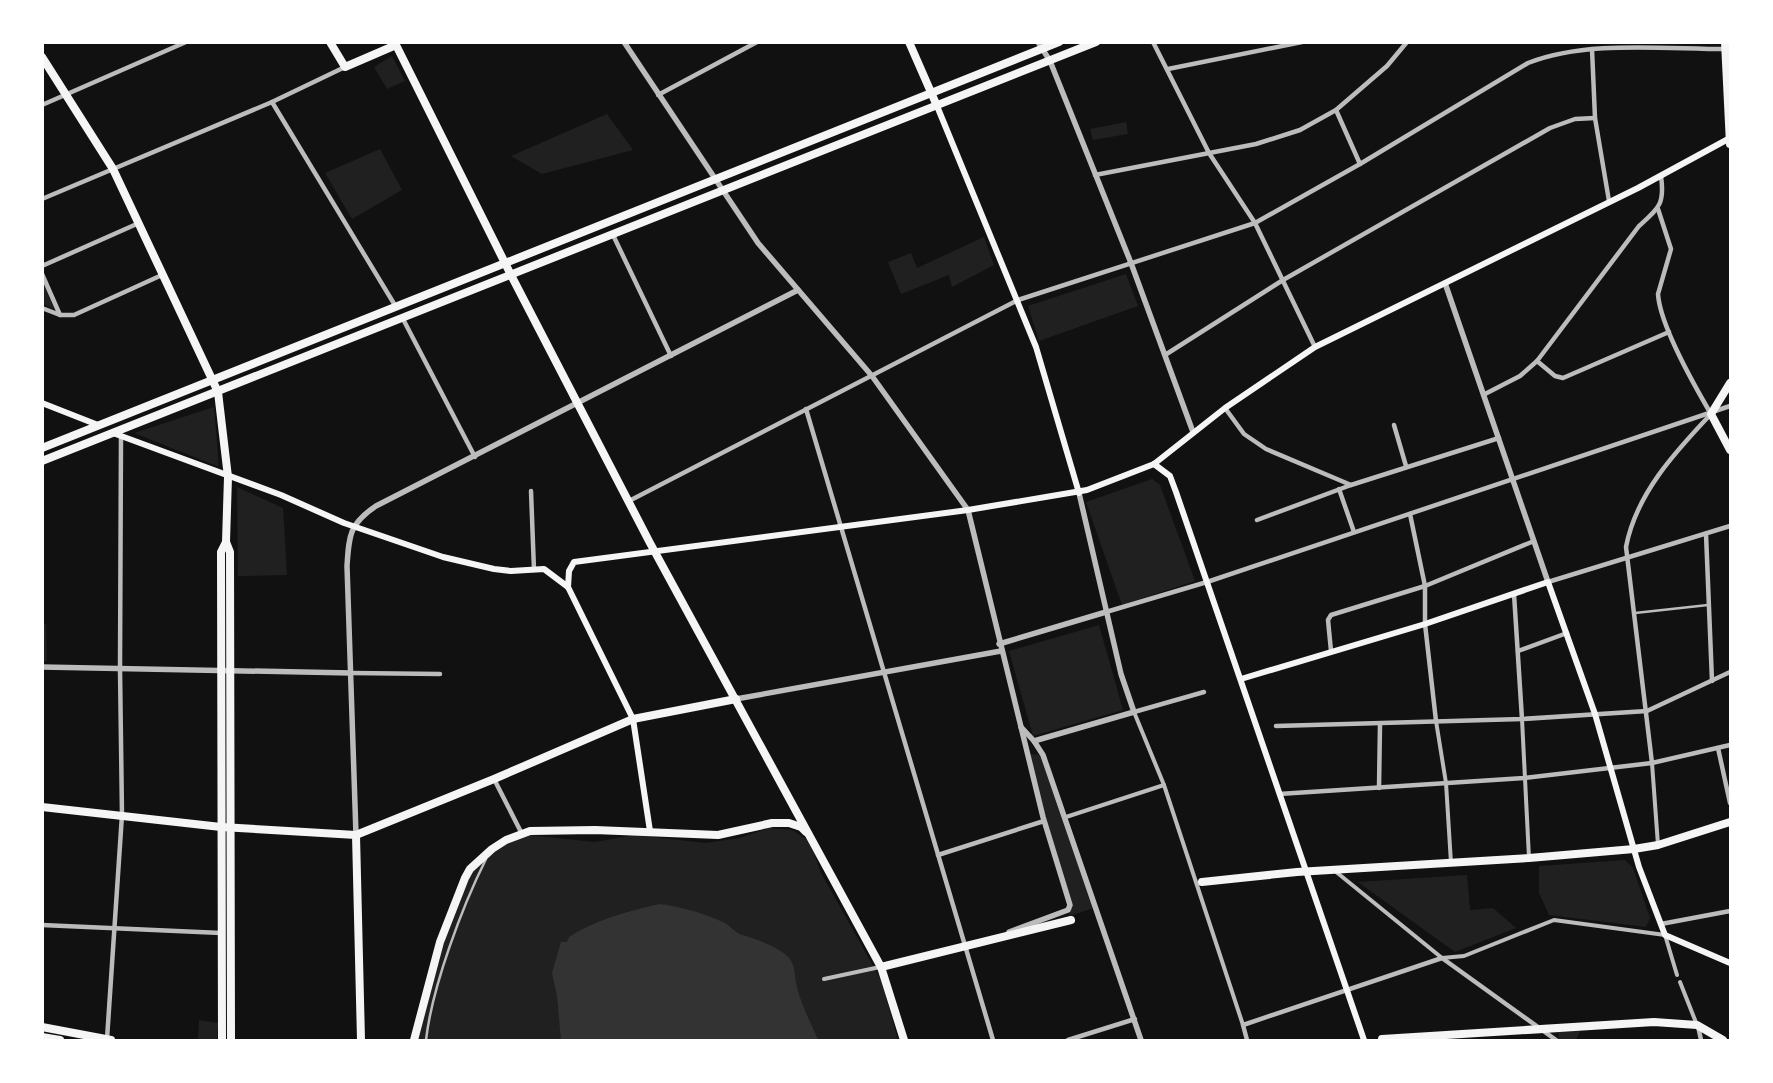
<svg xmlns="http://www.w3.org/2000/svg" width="1773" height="1083" viewBox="0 0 1773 1083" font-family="Ubuntu,sans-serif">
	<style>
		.green { fill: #202020 }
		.water { fill: #333 }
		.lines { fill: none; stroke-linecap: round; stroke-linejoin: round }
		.service { stroke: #bcbcbc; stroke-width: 2.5 }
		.pedestrian { stroke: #bcbcbc; stroke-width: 4 }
		.minor { stroke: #bcbcbc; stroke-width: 4.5 }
		.tertiary { stroke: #bcbcbc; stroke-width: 5.5 }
		.secondary { stroke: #f5f5f5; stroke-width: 6 }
		.primary { stroke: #f5f5f5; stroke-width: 8 }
	</style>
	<rect width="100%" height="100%" fill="#111"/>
	<g class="green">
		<path d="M392,56L405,81L387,89L374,67Z"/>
		<path d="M607,114L633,150L542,174L511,156Z"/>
		<path d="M1126,122L1128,134L1093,140L1090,129Z"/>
		<path d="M380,149L402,190L352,219L325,173Z"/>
		<path d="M984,237L994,265L952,287L949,275L901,294L888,262L911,253L917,268Z"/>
		<path d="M1126,274L1138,306L1039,341L1028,306Z"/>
		<path d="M43,280L54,309L43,304Z"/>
		<path d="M214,407L219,467L134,433Z"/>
		<path d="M1152,479L1160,485L1195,581L1122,605L1086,502Z"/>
		<path d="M237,487L283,508L287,575L238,576Z"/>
		<path d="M43,624H46L47,661H43Z"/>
		<path d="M1099,625L1123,710L1033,736L1009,651Z"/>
		<path d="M1027,754L1043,755L1096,907L1070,916Z"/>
		<path d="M769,828L792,830L806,839L814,853L821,873L881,980L898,1040H417L448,924L472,868L509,842L528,835L595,842L634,835L706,843L740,838Z"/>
		<path d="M1625,860L1633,868L1650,918L1646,927L1549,915L1539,893V866Z"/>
		<path d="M1467,875L1470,910L1493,908L1516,928L1455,952L1358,882Z"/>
		<path d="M199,1020L218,1023L217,1040H198Z"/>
		<path d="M1580,1031L1576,1040H1558L1559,1032Z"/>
	</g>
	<path class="water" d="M660,904C682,907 703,913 723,922C730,925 735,933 742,935C754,938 781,948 789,958C796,966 794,977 797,987C801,1005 811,1023 818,1040H561L557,996L552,973L561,942H567L569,937L577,932C603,918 632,910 660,904Z"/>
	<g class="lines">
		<g class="service">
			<path d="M1635,613L1708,605"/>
			<path d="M426,1040C432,987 462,907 486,859"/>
		</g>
		<g class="pedestrian">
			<path d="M1134,712L1164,785L1243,1025"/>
			<path d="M1522,719L1529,858"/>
			<path d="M1436,721L1446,783L1451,863"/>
			<path d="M1652,763L1658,845"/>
			<path d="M1066,817L1164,785"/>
			<path d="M1335,871L1442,958L1464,956L1554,920L1665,935L1677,975"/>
			<path d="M824,979L880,967"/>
			<path d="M1680,982L1697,1025"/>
		</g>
		<g class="minor">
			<path d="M1153,42L1209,153L1255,223L1315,347"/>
			<path d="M1592,49L1595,118L1609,201"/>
			<path d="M1168,69L1302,42"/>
			<path d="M658,95L757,42"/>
			<path d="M272,102L396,307"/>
			<path d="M42,105L186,42"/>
			<path d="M1336,110L1360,164"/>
			<path d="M1095,175L1256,144L1300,130L1336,110L1387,66L1407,42"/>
			<path d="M42,199L272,102L345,67"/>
			<path d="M613,235L671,356"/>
			<path d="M42,266L139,223"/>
			<path d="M42,274L60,315"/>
			<path d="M42,308L60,315H74L162,275"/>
			<path d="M403,319L475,457"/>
			<path d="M1165,355L1283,280L1550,128L1575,119L1595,118"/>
			<path d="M1537,361L1555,376L1563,378L1669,332"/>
			<path d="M1485,394L1520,376L1537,361L1639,226C1659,208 1665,204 1661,176"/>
			<path d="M1225,408L1244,434L1266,449L1351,485"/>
			<path d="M806,409L993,1040"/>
			<path d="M1394,425L1406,466"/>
			<path d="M1339,489L1354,532"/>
			<path d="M531,491L534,570"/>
			<path d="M629,501L1018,300L1255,223L1360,164L1528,63C1586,40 1663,49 1725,49"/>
			<path d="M1410,514L1425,586V624L1436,721"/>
			<path d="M1257,520L1351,485L1499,438"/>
			<path d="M1706,534L1712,681"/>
			<path d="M1548,582L1730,526"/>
			<path d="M1514,594L1522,719"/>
			<path d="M1106,612L1207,582L1730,406"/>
			<path d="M1331,651L1328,620L1331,615L1425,586L1534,541"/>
			<path d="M1518,651L1567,633"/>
			<path d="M351,673L440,674"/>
			<path d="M1134,712L1204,692"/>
			<path d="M1276,726L1522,719L1647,711L1730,672"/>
			<path d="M1718,748L1730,803"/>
			<path d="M1652,763L1626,547C1636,494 1675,452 1711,414C1694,385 1660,326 1658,294L1671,249L1658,209"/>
			<path d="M494,779L521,832"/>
			<path d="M1379,788L1380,724"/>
			<path d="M1279,794L1524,778L1652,763L1730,745"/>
			<path d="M938,855L1044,821"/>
			<path d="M1661,924L1730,911"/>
			<path d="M42,925L221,933"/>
			<path d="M1698,1026L1701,1040"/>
			<path d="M107,1039L122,815L120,669L121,436"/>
			<path d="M1068,1040L1135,1019"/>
			<path d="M1247,1040L1243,1025L1442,958L1556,1040"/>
		</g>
		<g class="tertiary">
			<path d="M624,42L758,243L872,376L968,510L1043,817L1070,905L1068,910L1009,932"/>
			<path d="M1038,42L1050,61L1131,263L1193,432"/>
			<path d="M1445,283L1548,582"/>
			<path d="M999,644L1106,612"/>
			<path d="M42,667L351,673"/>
			<path d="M736,699L1001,651"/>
			<path d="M1021,727L1034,741L1043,755L1141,1040"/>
			<path d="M1034,741L1134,712L1121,674L1079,493"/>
			<path d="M356,835L347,566C349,536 349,524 376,506L798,290"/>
		</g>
		<g class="secondary">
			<path d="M937,106L1036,347L1079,493"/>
			<path d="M42,403L98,425"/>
			<path d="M113,433L281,495L344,523L443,557L494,569L511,571L544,569L568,587L633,719L650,831"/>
			<path d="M1154,464L1170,476L1176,492L1364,1040"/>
			<path d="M568,587L569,571L574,562L968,510L1087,490L1154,464L1225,408L1315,347L1638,188L1730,138"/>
			<path d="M1241,679L1425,624L1548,582L1595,714L1639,867L1665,935L1730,963"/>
		</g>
		<g class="primary">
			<path d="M330,42L345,67L396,45L511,275L650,543L881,967L904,1040"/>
			<path d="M909,42L937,106"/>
			<path d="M1725,42L1730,144"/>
			<path d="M42,57L113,169L218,392L228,477L226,542L230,552L231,1040"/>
			<path d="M1730,383L1711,414L1730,450"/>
			<path d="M42,448L1059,42"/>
			<path d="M42,461L1096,42"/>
			<path d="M42,807L221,827L356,835L494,779L633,719L736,699"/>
			<path d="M356,835L361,1040"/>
			<path d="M1202,882L1297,872L1529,858L1634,849L1658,845L1730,822"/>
			<path d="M881,967L1071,920"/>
			<path d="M42,1027L111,1040"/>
			<path d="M42,1037L60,1040"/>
			<path d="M1382,1039L1654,1022L1697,1025L1723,1040"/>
			<path d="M222,1040L221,552L226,542"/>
			<path d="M414,1040L440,942L465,878L470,869L492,849L506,840L530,831L595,830L718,835L772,823H789L801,827L806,832"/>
		</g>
	</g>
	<rect width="1773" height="1083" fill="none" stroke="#ffffff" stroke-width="88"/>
</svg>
